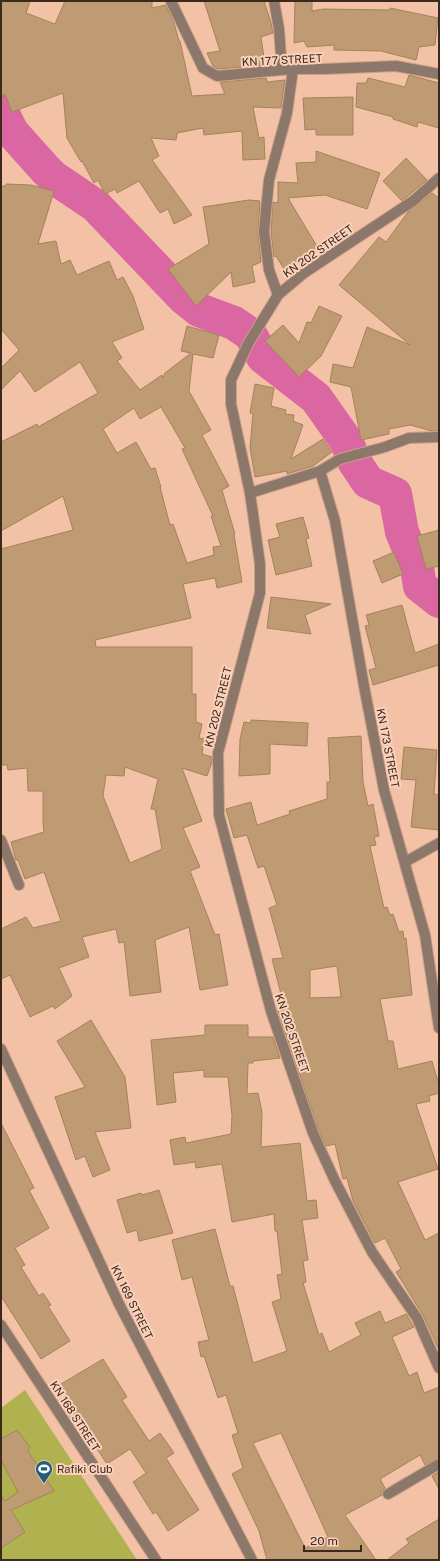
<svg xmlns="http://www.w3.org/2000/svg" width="440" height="1561" viewBox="0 0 440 1561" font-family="'Public Sans',sans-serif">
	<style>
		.green { fill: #afb24f }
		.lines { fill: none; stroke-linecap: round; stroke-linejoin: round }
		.stream { stroke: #da66a2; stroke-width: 5.5 }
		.river { stroke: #da66a2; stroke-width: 34 }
		.building { fill: #be9b72; stroke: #a5825a; fill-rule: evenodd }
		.minor-casing { stroke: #cba087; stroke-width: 12 }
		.minor { stroke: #8c776b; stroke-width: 10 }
		.labels { text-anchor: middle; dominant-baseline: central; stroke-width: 4; stroke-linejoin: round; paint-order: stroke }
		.street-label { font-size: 11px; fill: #3c291e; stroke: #fad1ba }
		.poi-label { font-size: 11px; fill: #3c291e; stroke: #fad1ba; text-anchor: start }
	</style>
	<rect width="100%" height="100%" fill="#f3c1a5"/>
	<path class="green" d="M25,1390L137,1560H1V1408Z"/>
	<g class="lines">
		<path class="stream" d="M30,168L45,169"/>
		<path class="river" d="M1,110L12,132L45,169L53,177L96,206L184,298L199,310L234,323L250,334L263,357L316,398L347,442L354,461L368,482L395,494L402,532L417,568L420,586L439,601"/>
	</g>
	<g class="building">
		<path d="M1,1H30L26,13L55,24L65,1H152V8L166,5L174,23L179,41H180L192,96L225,94L220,82L266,78L267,82L285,80L281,108L253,107L259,138L264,137L265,159L243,160L242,131L204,135L203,128L177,133L176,140L151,138L159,156L152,160L192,215L174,224L168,209L160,213L139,181L117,193L115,189L105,194L98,180L94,183L82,161L81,162L67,138L63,93L12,112L5,94L1,97Z"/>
		<path d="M204,1H264L271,23L273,33L261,37L265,65L218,69L213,66L207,53L220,51Z"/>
		<path d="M295,1H312V11L323,9L390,10V8L438,18L435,45L419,47L416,60L381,51L334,50V45L307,47L304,41L294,43Z"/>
		<path d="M409,75L439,83V128L418,122L417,127L393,119V117L356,107L357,83H366L368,78L405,87Z"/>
		<path d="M353,97V135H316V129L305,130L303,98Z"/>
		<path d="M316,151L380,173L367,209L325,195L288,198L318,248L284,269L276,256L274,257L271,232L273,202L278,203V182L298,183L296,163L316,162Z"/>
		<path d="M406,158L427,180L402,201L383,181Z"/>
		<path d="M6,184L31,185L54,191L38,244L56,241L61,264L70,260L77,275L109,261L117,280L123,277L133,296L144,329L112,342L122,358L117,361L140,390L162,375L163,378L165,373L191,353L181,351L187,326L219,335L213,358L193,354L189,391L211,430L202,435L229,486L222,490L235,534L234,535L242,582L217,588L215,578L183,584L191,618L95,640L96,647H192V694H196V722L202,724L199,738L204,739L202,754L212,757V762L207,776L182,768L202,821L183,828L200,867L190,871L215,935L219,934L228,985L200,990L189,927L155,940L161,992L130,996L124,942L119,943L116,929L82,937L89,957L59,968L72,996L55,1009L53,1006L30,1017L10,975L1,979V929L26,917L33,928L61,921L44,872L25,879L18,860H16L11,842L44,832L43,822V791H28L27,768L8,770L7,765H1V549L73,530L63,496L1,531V442L37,424L38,427L98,393L80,362L35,392L20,371L1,390V368L19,350L1,329V186H6ZM161,407L185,448L182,449L213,516H211L221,546L213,547L214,555L187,563L173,524L170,525L160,487H161L155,468L151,469L136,442L117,453L103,429L134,408L140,419ZM125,767L158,779L151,809H155L162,849L130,863L103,796L106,775L124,776Z"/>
		<path d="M432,193L439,198V431H432L410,425L389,429V434L361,440L351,387L330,382L333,364L353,368L367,327L410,345L339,285L379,237L386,242L408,212Z"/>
		<path d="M249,200L260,201L258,232L261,262L252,266L255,282L233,287L231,272L196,306L168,269L209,244L203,207Z"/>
		<path d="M319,306L342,316L321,356L299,377L265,341L283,325L299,343L307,322L311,323Z"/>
		<path d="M255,384L274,388L271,406L286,410L285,414L294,415L293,421L303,425L291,459L323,439L332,452L313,466L287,474V471L255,477L250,448L253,414L250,413Z"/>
		<path d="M303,517L309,538L306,539L312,566L276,575L268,540L280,537L276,524Z"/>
		<path d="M439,530V566L426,569L417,536Z"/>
		<path d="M394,552L403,574L382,583L373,561Z"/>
		<path d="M271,597L331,604L305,615L311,634L267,628Z"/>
		<path d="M402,605L415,653L439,644V665L373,685L369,670L376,668L365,626L369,625L366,615Z"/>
		<path d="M251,720L308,723L307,746L270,744V774L239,776L240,739L244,722L251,723Z"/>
		<path d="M361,736L363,782L368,806L373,804L379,836L374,837L376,845L370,846L384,908L387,907L390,915L393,914L399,932L403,931L404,939L406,938L412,995L380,999L388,1041H393L398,1069L432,1061L439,1085V1093L429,1096L430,1101L416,1104L438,1169L398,1182L425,1240L439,1233V1350L423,1315L396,1272L401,1269L385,1238L375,1243L353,1201L347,1178L343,1179L335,1144L326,1146L319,1131L278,1012V1009H282L280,990L272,959L283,958L269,908L277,905L264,866L258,868L247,835L234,838L226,809L251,802L257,825L290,814L289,811L327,799V782H330L328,738ZM337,966L341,997L310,998V970Z"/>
		<path d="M404,747L437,750L434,794L439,795V830L411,827L416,780L401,779Z"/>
		<path d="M91,1020L125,1077L131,1128L95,1132L110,1170L93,1177L85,1156L76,1160L55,1097L85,1087L57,1041Z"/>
		<path d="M205,1025H248V1037H273L280,1058L253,1061V1063H248L247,1094L258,1093L262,1112L261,1147L300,1143L307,1201L316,1200L318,1218L302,1220L308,1260L303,1261L306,1282L303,1283L319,1335L322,1333L329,1352L361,1335L355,1323L380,1311L385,1323L406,1314L414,1327L392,1337L409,1376L417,1372L424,1393L439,1387V1458L425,1465L420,1455L380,1479L385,1488L382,1491V1495L345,1515L376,1560H267L259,1531L232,1474L243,1468L232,1435L238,1433L226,1395L218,1398L204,1356L201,1357L198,1342L209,1340L192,1277L182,1280L172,1240L215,1229L230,1286H233L253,1363L287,1351L272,1302L281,1299L277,1275L282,1274L277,1231H275L274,1214L232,1222L222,1164L196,1168L195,1162L174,1165L170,1140L185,1137L186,1143L231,1134L232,1116L228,1077H204V1070L173,1073L176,1102L157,1105L151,1040L205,1035ZM281,1433L328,1537L305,1548L253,1443Z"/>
		<path d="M1,1123L34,1188L29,1190L49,1228L15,1248L25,1265L21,1267L39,1296L43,1293L51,1305L48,1306L70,1341L41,1359L1,1296Z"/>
		<path d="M159,1190L173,1233L139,1241L137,1230L127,1233L117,1200L141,1193L142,1195Z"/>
		<path d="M103,1359L127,1397L122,1400L149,1441L160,1433L174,1453L166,1458L199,1510L168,1531L156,1512L153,1514L133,1482L146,1473L130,1449L107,1464L83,1427L80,1430L69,1414L75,1410L61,1384Z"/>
		<path d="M17,1430L30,1447L28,1451L54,1491L11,1510L25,1532L1,1548V1495L5,1501L18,1492L1,1460V1439Z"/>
		<path d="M439,1472V1489L432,1476Z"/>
		<path d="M439,1519V1560H387L409,1543L406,1539Z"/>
	</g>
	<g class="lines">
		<defs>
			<g id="minor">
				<path d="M171,1L203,68L217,76L293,69H324L396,66L439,74"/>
				<path d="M274,1L279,29L282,70"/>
				<path d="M439,178L413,201L304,273L278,295L249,342L231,380V404L250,493L260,564V593L218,753L219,815L271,1011L313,1133L335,1181L372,1252L417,1318L439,1368"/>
				<path d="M278,295L269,270L264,232L269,180L287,113L293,69"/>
				<path d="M320,471L335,521L364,686L384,790L425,935L439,1028"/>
				<path d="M250,493L320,471L340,459L385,447L409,438L439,437"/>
				<path d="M1,840L19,885"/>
				<path d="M405,862L439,843"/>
				<path d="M1,1049L119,1304L252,1560"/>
				<path d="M1,1325L156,1560"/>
				<path d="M388,1494L439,1464"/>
			</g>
		</defs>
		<use href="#minor" class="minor-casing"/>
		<use href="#minor" class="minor"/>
	</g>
	<defs>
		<symbol id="stadium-pin" viewBox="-11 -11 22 30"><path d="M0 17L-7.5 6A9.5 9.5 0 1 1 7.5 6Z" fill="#245e77" stroke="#fad1ba"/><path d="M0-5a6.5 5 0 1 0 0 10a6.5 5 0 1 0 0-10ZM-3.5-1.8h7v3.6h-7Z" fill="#fff"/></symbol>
	</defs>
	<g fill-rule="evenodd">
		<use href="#stadium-pin" x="34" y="1459" width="20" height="27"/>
	</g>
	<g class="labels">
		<g class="street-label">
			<text transform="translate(282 60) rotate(-3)">KN 177 STREET</text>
			<text transform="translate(318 251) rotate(-35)">KN 202 STREET</text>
			<text transform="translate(218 707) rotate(-76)">KN 202 STREET</text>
			<text transform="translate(388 748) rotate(79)">KN 173 STREET</text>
			<text transform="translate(292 1033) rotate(71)">KN 202 STREET</text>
			<text transform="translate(132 1302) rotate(64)">KN 169 STREET</text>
			<text transform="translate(75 1416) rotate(57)">KN 168 STREET</text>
		</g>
		<g class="poi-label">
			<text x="57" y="1469">Rafiki Club</text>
		</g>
	</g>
	<rect width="440" height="1561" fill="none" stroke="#3c291e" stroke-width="4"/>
	<path d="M304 1545v6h57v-6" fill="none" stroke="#3c291e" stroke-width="2"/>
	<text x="310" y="1545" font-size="12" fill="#3c291e" stroke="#fad1ba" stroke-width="3" paint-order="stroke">20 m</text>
</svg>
